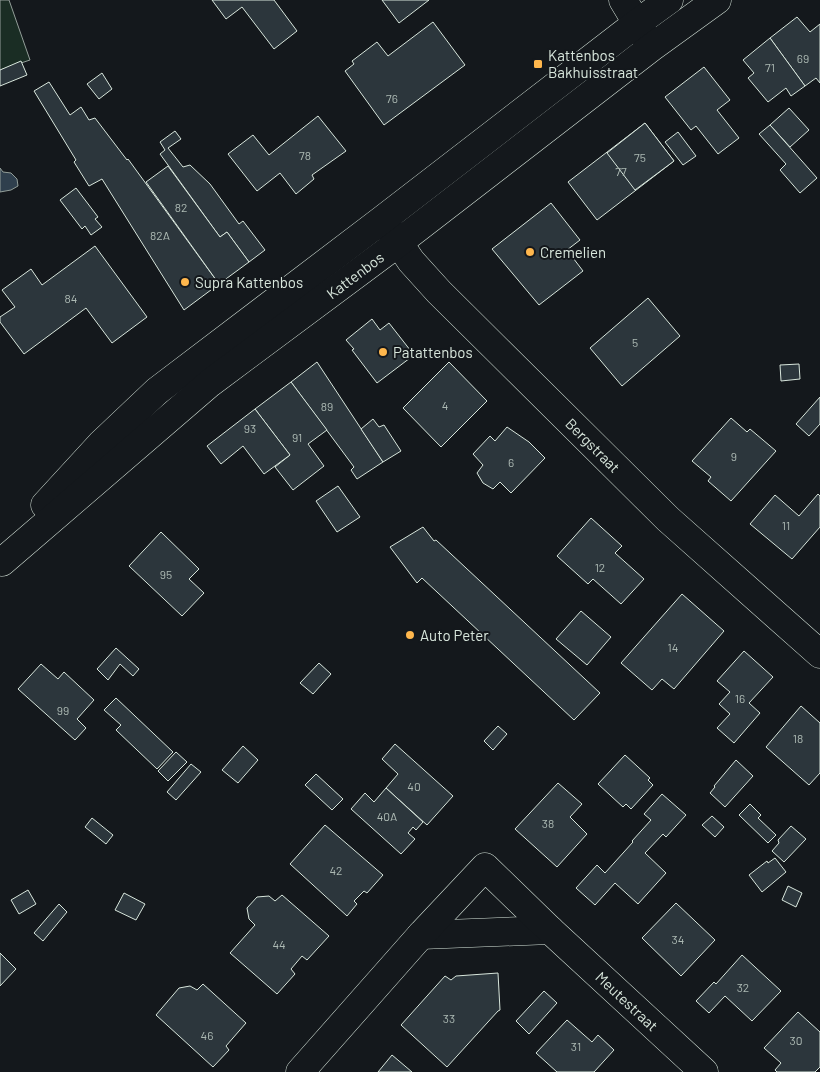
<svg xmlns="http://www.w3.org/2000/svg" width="820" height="1072" viewBox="0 0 820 1072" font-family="Barlow,sans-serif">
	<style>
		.green { fill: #1a2d24; stroke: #939e99 }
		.water { fill: #2f3f4d; stroke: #939e99 }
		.building { fill: #2c363c; stroke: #d8e6dc }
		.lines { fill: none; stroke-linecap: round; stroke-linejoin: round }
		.minor-casing { stroke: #d8e6dc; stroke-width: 29 }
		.major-casing { stroke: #d8e6dc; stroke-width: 29 }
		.minor { stroke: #14181c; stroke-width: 28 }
		.major { stroke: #14181c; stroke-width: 28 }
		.poi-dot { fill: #ffb74d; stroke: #14181c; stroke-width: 2 }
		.labels { text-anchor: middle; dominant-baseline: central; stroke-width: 4; stroke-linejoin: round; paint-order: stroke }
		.number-label { font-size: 12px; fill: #adbab4 }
		.poi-label { font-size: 15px; fill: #d8e6dc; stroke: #14181c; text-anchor: start }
		.street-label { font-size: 15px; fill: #d8e6dc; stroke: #14181c }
	</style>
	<rect width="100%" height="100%" fill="#14181c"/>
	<path class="green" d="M0,0H9L30,60L0,70Z"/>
	<path class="water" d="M0,168L3,172L11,173L17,179L18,186L11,190L0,192Z"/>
	<g class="building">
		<path d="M212,0H274L297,31L274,49L242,7L226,19Z"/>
		<path d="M382,0H429L399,23Z"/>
		<path d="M797,17L810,32L820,24V83L816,78L805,86L770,38Z"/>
		<path d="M433,22L465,65L384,125L345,71L354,64L352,61L377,42L388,56Z"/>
		<path d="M770,38L805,86L791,96L786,88L768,102L748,78L754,73L743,60Z"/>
		<path d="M21,61L27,75L0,86V70Z"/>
		<path d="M704,67L730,100L717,110L739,138L718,154L696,126L691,130L665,97Z"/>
		<path d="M102,73L112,89L99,99L87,84Z"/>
		<path d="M49,82L70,115L81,107L89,120L95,118L127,160L128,159L219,284L184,310L102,179L89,186L74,162L76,160L34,91Z"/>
		<path d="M789,108L809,130L790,147L770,125Z"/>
		<path d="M318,116L346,151L312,175L314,179L296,194L280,173L257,191L228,154L253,135L269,155Z"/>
		<path d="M645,123L674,161L597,220L568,182Z"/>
		<path d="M645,123L674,161L635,190L607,153Z"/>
		<path d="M770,125L817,178L800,193L780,170L786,164L759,134Z"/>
		<path d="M175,131L181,139L168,148L183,167L190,165L210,184L239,224L243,221L265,250L249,262L227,232L220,237L160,154L165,150L160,142Z"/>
		<path d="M678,132L696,156L683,165L665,142Z"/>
		<path d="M168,166L220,237L227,232L249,262L219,284L146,182Z"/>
		<path d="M76,188L98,217L95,219L102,227L91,235L85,226L82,229L60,200Z"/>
		<path d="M551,203L580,240L567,250L583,271L539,305L492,249Z"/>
		<path d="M95,246L147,317L112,343L86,308L24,354L0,322V317L15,307L2,290L31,269L42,285Z"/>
		<path d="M648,298L680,336L622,386L590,348Z"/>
		<path d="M372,319L380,330L389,323L414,355L377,383L352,350L354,349L346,340Z"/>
		<path d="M317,362L383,462L357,479L351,470L354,467L291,382Z"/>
		<path d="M449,362L487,401L441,447L403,408Z"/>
		<path d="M799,364L800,379L781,381L780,365Z"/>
		<path d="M291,382L327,430L308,444L324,466L293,490L275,467L290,455L255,409Z"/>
		<path d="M820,397V424L809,436L796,424Z"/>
		<path d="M255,409L290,455L264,474L243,446L221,464L207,446Z"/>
		<path d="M731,418L747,432L750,429L776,451L731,501L708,481L711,477L692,461Z"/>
		<path d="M373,419L379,427L384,425L401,451L383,462L361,429Z"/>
		<path d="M507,427L529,442L545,458L511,493L500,482L493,489L483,483L477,473L483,465L473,454L490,436L495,441Z"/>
		<path d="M338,486L360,517L337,532L316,501Z"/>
		<path d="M818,494L820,496V527L792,559L750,524L775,495L799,516Z"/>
		<path d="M591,518L622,546L615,553L644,579L621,604L593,579L588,584L557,556Z"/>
		<path d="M423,527L434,541L436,540L600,693L574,720L422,578L417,583L390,547Z"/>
		<path d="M161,532L199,569L189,579L204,593L182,616L129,566Z"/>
		<path d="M682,594L724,631L674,689L662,679L652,690L621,663Z"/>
		<path d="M581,611L611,637L587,665L556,639Z"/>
		<path d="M116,648L139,669L133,676L120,664L108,680L97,669Z"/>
		<path d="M744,651L773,677L749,703L760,713L734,743L717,728L730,714L719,704L730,692L717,681Z"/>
		<path d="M319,663L331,674L313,694L300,683Z"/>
		<path d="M41,664L58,679L64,672L94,700L77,719L86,728L75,740L18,689Z"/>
		<path d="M116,698L173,752L157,769L116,730L121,725L104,710Z"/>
		<path d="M801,706L820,723V773L809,785L766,747Z"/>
		<path d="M498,726L507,734L493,750L484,741Z"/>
		<path d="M395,744L453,796L427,825L386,788L398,774L382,759Z"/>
		<path d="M243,746L258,760L238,783L222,770Z"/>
		<path d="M176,752L187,762L168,781L158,771Z"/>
		<path d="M625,755L650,778L648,780L653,785L631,809L626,804L623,807L598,784Z"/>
		<path d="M736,760L753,776L725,807L710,793L715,787L714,786Z"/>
		<path d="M191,764L201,772L176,800L167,792Z"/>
		<path d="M316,774L343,799L332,810L305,785Z"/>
		<path d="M558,783L582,804L570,817L587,834L557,867L515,829Z"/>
		<path d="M386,788L423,822L416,830L413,827L408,833L415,839L401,854L351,809L365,793L374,802Z"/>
		<path d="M662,794L686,815L666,837L663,834L645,853L666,873L638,904L615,883L595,905L576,888L597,865L605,873L633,842L632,841L651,820L644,814Z"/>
		<path d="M750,804L761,815L758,818L776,835L768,843L739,815Z"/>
		<path d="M712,816L724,827L715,837L702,825Z"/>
		<path d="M92,818L113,835L106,844L85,827Z"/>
		<path d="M325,825L383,875L367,893L364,891L354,901L357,904L347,916L290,864Z"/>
		<path d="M791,826L806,839L784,862L772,851L779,843L778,840Z"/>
		<path d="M775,858L786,872L762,892L749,875L767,861L768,863Z"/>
		<path d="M788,886L802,893L796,907L782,900Z"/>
		<path d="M28,890L36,904L19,914L11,900Z"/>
		<path d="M124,893L145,904L136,920L115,910Z"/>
		<path d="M282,895L329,936L307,960L302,956L291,969L295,974L277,994L230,953L255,925L249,919L247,908L257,897L269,896L275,901Z"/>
		<path d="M676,903L715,940L681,976L642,938Z"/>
		<path d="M59,904L67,912L43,941L34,933Z"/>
		<path d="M0,953L16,969L0,986Z"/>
		<path d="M742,955L781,991L752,1021L725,996L709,1013L696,1001L714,982L716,984Z"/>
		<path d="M498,973L500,1010L498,1011L447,1067L401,1025L445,976L451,980L456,976Z"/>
		<path d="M203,984L246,1023L226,1046L229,1050L213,1067L156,1015L179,988L190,986L197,990Z"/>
		<path d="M544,991L557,1003L529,1034L516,1021Z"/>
		<path d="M798,1012L820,1032V1067L815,1072H777L775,1070L781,1063L764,1048Z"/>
		<path d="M567,1020L592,1042L598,1035L614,1050L594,1072H557L536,1053Z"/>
		<path d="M392,1055L412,1072H378Z"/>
	</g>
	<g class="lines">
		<defs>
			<g id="minor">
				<path d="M623,0L649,43"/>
				<path d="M385,223L411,261L439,292L668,519L820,654"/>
				<path d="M421,935L550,930"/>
				<path d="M300,1072L421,935L485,867L550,930L704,1072"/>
			</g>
			<g id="major">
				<path d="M45,505L101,444L157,391L382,220L636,24L669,0"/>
				<path d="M2,562L210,383L398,243L652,47L717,0"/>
			</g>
		</defs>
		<use href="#minor" class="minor-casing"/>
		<use href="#major" class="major-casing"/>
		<use href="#minor" class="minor"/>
		<use href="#major" class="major"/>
	</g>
	<g class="poi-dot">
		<rect x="533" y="59" width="10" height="10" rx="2.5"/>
		<circle cx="530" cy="252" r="5"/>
		<circle cx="185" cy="282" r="5"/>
		<circle cx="383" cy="352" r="5"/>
		<circle cx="410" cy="635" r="5"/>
	</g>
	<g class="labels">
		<g class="number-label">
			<text x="803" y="58">69</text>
			<text x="770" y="67">71</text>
			<text x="392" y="98">76</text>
			<text x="305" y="155">78</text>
			<text x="640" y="157">75</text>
			<text x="621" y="171">77</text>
			<text x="181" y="207">82</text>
			<text x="160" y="235">82A</text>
			<text x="71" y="298">84</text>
			<text x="635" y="342">5</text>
			<text x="445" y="405">4</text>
			<text x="327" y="406">89</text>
			<text x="250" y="428">93</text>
			<text x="297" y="437">91</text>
			<text x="734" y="456">9</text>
			<text x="511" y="462">6</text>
			<text x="786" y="525">11</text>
			<text x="600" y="567">12</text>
			<text x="166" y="574">95</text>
			<text x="673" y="647">14</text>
			<text x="740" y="698">16</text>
			<text x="63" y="710">99</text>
			<text x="798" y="738">18</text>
			<text x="414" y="786">40</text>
			<text x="387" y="816">40A</text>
			<text x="548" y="823">38</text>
			<text x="336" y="870">42</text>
			<text x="678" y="939">34</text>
			<text x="279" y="944">44</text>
			<text x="743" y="987">32</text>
			<text x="449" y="1018">33</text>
			<text x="207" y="1035">46</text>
			<text x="796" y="1040">30</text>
			<text x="576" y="1046">31</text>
		</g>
		<g class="poi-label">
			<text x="548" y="55">Kattenbos<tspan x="548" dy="17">Bakhuisstraat</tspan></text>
			<text x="540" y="252">Cremelien</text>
			<text x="195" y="282">Supra Kattenbos</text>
			<text x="393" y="352">Patattenbos</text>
			<text x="420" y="635">Auto Peter</text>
		</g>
		<g class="street-label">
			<text transform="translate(355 275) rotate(-37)">Kattenbos</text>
			<text transform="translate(593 445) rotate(45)">Bergstraat</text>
			<text transform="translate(627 1001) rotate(43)">Meutestraat</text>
		</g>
	</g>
</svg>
